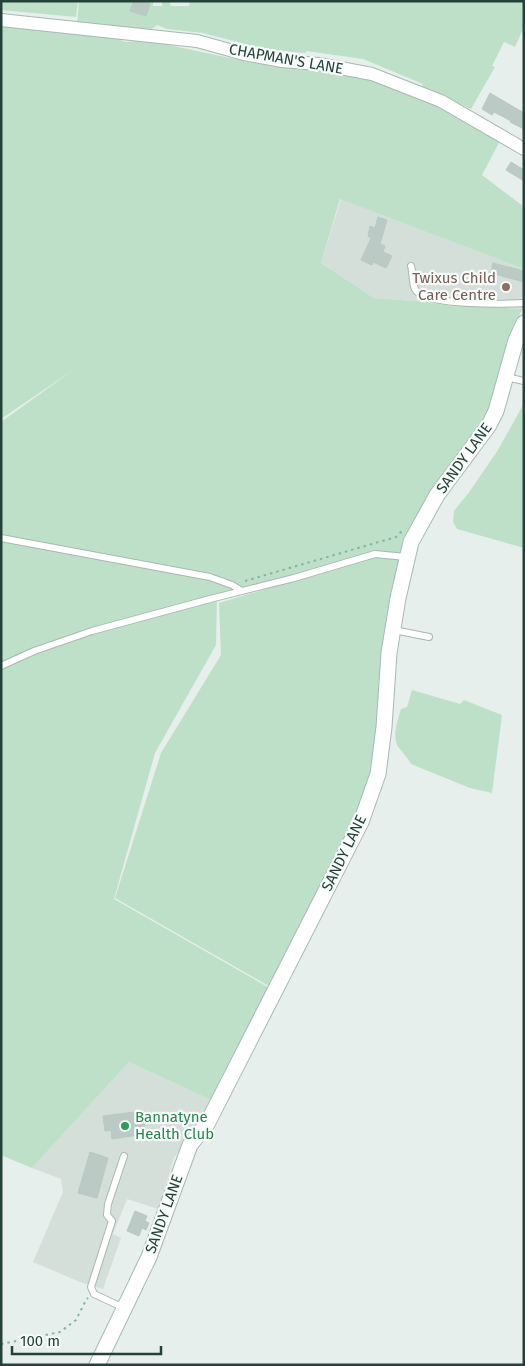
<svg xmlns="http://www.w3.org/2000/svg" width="525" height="1366" viewBox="0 0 525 1366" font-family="'Fira Sans',sans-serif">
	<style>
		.built { fill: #d4dfda }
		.green { fill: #bfe0c8 }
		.building { fill: #bbcac4; stroke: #b8c9c2 }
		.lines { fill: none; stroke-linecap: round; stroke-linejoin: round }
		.service-casing { stroke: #a8b8b2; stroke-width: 8 }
		.minor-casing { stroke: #a8b8b2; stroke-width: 14 }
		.tertiary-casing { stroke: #a8b8b2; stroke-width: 17 }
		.path { stroke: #86b3a5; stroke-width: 2; stroke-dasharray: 2.5 4; stroke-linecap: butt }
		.service { stroke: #fff; stroke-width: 6 }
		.minor { stroke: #fff; stroke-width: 12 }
		.tertiary { stroke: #fff; stroke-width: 15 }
		.education-dot { fill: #8d6e63; stroke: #f7fbf9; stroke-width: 2 }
		.leisure-dot { fill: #2e9e5b; stroke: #f7fbf9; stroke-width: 2 }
		.labels { text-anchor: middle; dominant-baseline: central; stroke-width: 4.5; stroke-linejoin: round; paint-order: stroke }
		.street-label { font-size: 15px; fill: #24423a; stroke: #f7fbf9 }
		.education-label { font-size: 15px; fill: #785e54; stroke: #f7fbf9; text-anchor: end }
		.leisure-label { font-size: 15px; fill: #27864d; stroke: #f7fbf9; text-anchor: start }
	</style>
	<rect width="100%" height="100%" fill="#e6efeb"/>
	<g class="built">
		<path d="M341,199L524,269V307L522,309L374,298L321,263Z"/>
		<path d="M129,1062L213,1101L174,1158L158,1209L127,1199L113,1234L121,1238L103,1289L80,1282L33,1262L63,1192L61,1179L32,1168Z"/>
	</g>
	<g class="green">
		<path d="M1,1H78L76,17L1,10Z"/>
		<path d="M79,1H134L131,11L145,16L150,5L141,1H153V6H162V1H169L171,6H189L190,1H524V27L515,47L504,42L492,66L495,67L471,109L422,87L423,84L363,59L306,51V53L281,51L253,46L203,33L167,29L157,25L149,31L77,24Z"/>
		<path d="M1,25L109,36L126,42L145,40L249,62L372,74L501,139L482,175L524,207V269L340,199L321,263L374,298L522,309L511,339L495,411L405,554L374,553L217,596L216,645L155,753L114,899L273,990L213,1101L129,1062L32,1168L1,1155V422L73,370L1,419Z"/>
		<path d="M523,405H524V548L457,529L453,522L454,511L470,491L498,450Z"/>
		<path d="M375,557L404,560L377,774L274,989L115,898L161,753L221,655L219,603Z"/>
		<path d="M412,690L460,704L464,700L502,715L492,793L470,788L411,764C408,758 403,753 399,748C391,737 398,720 401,709L407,707Z"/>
	</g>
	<g class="building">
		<path d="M134,1H141L150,4L146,16L130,11Z"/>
		<path d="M490,93L524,113V129L510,122L511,121L494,112L492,115L482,109Z"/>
		<path d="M511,162L524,170V181L506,170Z"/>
		<path d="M378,217L387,220L380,244L385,246L383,252L392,256L386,268L373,262L372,265L361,260L371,238L368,236L370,226L375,228Z"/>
		<path d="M493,263L524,271V282L491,273Z"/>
		<path d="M143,1111L146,1134L112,1139L111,1130L105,1131L103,1116Z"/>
		<path d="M90,1152L108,1158L97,1198L78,1193Z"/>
		<path d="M135,1211L147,1216L145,1221L149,1223L146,1230L142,1228L139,1236L127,1231Z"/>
	</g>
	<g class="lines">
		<defs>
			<g id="service">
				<path d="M411,266C413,273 412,283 415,289C422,306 506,304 524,303"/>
				<path d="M506,377L524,381"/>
				<path d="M1,538L210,577L232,585L242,591"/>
				<path d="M394,630L429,637"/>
				<path d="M1,666L34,651L92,631L210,599L294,578L375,554L406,557"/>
				<path d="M124,1308L94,1294L91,1287L112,1221L107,1215L108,1204L124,1156"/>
			</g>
			<path id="minor" d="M1,20L197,41L244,54L282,61L319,64L372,74L441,101L524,149"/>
			<path id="tertiary" d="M97,1365L149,1257L190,1145L207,1124L361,822L378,774L384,727L389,653L398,598L411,542L437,495L489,425L496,411L516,340L524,323"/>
		</defs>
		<use href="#service" class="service-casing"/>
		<use href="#minor" class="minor-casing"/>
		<use href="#tertiary" class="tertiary-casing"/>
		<g class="path">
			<path d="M245,581L396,537L403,530"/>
			<path d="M1,1344L60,1332L76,1320L86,1300L88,1298"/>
		</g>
		<use href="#service" class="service"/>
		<use href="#minor" class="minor"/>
		<use href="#tertiary" class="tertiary"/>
	</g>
	<circle class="education-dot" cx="506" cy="287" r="5"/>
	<circle class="leisure-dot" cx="125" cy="1126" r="5"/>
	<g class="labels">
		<g class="street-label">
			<text transform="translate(286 59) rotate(10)">CHAPMAN'S LANE</text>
			<text transform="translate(464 458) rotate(-54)">SANDY LANE</text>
			<text transform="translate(344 853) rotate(-64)">SANDY LANE</text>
			<text transform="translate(164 1214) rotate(-70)">SANDY LANE</text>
		</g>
		<g class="education-label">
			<text x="496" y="278">Twixus Child<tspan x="496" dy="17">Care Centre</tspan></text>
		</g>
		<g class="leisure-label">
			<text x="135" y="1117">Bannatyne<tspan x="135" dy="17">Health Club</tspan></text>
		</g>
	</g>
	<rect width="525" height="1366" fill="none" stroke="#24423a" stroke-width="5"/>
	<path d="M12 1346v8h149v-8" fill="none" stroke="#24423a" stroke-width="2.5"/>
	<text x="20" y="1346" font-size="15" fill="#24423a" stroke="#f7fbf9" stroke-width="4" paint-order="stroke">100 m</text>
</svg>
